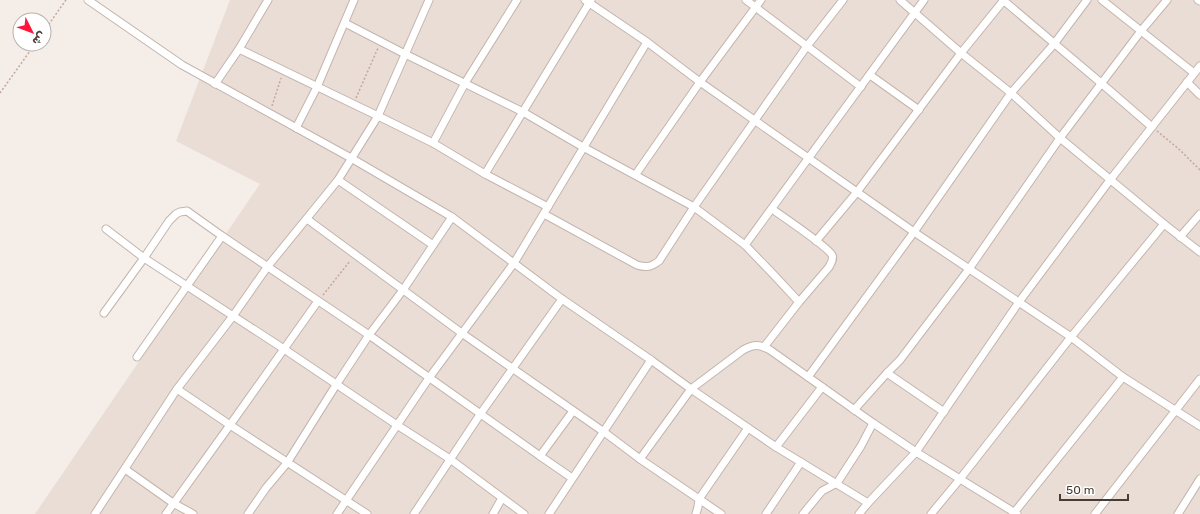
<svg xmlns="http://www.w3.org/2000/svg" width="1200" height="514" viewBox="0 0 1200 514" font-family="Rubik,Vazirmatn,sans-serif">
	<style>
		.residential { fill: #e9ddd6 }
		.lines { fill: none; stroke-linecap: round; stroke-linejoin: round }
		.minor-casing { stroke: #c4b5ad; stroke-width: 9 }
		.path { stroke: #c3a89b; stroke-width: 1.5; stroke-dasharray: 2 2; stroke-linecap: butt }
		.minor { stroke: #fff; stroke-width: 7 }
	</style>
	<rect width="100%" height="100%" fill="#f5ede8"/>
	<path class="residential" d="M230,0H1200V514H35L260,184L176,141Z"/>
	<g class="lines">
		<defs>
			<g id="minor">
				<path d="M88,0L182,65L351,158L452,217L562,299L651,360L691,389L776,447L868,503"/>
				<path d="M585,0L647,42L700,82L914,232L1071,337L1123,377L1200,426"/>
				<path d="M746,0L861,87"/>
				<path d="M900,0L961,53L1011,93L1060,138L1164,224L1200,252"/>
				<path d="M1003,0L1101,83L1152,127"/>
				<path d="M1102,0L1194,73"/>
				<path d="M1198,0L1200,1"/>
				<path d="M345,23L405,54L523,112L583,147L694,207L745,245L773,274L799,302L764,347"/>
				<path d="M239,49L268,0"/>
				<path d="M870,75L919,110"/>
				<path d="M1187,82L1200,95"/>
				<path d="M215,84L239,49L378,116L433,143L485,174L548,207"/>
				<path d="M296,128L317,87L354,0"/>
				<path d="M433,143L465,83L517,0"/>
				<path d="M485,174L591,0"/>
				<path d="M636,174L700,82L761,0"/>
				<path d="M338,180L433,245"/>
				<path d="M772,209C782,216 828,247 832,255C834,259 831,263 829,267L799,302"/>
				<path d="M544,214L637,265C646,268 651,267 659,261L694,207L807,46L843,0"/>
				<path d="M307,219L463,334L604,432L640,459L699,499L698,507L696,514"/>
				<path d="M1180,237L1200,214"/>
				<path d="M816,241L857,192L961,53L1004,0"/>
				<path d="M745,245L924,0"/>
				<path d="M104,313L144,258L106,229"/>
				<path d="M137,357L222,236"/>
				<path d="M808,377L914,232L1011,93L1054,44L1087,0"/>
				<path d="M177,389L230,425L367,514"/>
				<path d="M854,410L887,373"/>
				<path d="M944,412L887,373L900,360L969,269L1060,138L1141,31L1167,0"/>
				<path d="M776,447L822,387"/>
				<path d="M640,459L691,389L743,350C754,344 759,344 770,350L873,423L916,452L1017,514"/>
				<path d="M125,469L173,503L193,514"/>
				<path d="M572,478L540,456L573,411"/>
				<path d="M95,514L177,389L233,316L268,266L338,180L378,116L429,0"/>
				<path d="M166,514L230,425L318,301"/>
				<path d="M248,514L266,488L287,463L336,385L369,335L403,290L452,217"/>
				<path d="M337,514L429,378L514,263L647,42"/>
				<path d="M414,514L481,413L562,299"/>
				<path d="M493,514L502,498"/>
				<path d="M524,514L450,459L397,425L284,349L144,258L169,221L176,214L180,212L187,211L222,236L369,335L540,456"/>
				<path d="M549,514L651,360"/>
				<path d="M721,514L699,499L748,428"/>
				<path d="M766,514L801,462"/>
				<path d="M803,514L822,491L837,483L861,446L873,423"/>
				<path d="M859,514L868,503L916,452L1019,302L1110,180L1200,66"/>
				<path d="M931,514L960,479L1071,337L1164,224"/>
				<path d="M1013,514L1123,377"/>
				<path d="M1095,514L1200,379"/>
				<path d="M1178,514L1200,479"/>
			</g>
		</defs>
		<use href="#minor" class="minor-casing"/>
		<g class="path">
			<path d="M44,31L66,0"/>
			<path d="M0,93L35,44"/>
			<path d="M356,98L378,48"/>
			<path d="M272,106L281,78"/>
			<path d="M1157,131L1180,150L1200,170"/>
			<path d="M323,295L350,261"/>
		</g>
		<use href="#minor" class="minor"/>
	</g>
	<g transform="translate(32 32) rotate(132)"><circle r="19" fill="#ffffff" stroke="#b6b1af"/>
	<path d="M0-3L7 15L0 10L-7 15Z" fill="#ff153a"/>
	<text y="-6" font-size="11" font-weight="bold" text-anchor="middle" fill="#493c36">ش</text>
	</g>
	<path d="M1060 494v6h68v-6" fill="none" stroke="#493c36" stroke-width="2"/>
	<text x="1066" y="494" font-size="12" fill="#493c36" stroke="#ffffff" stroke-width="3" paint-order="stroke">50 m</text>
</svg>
